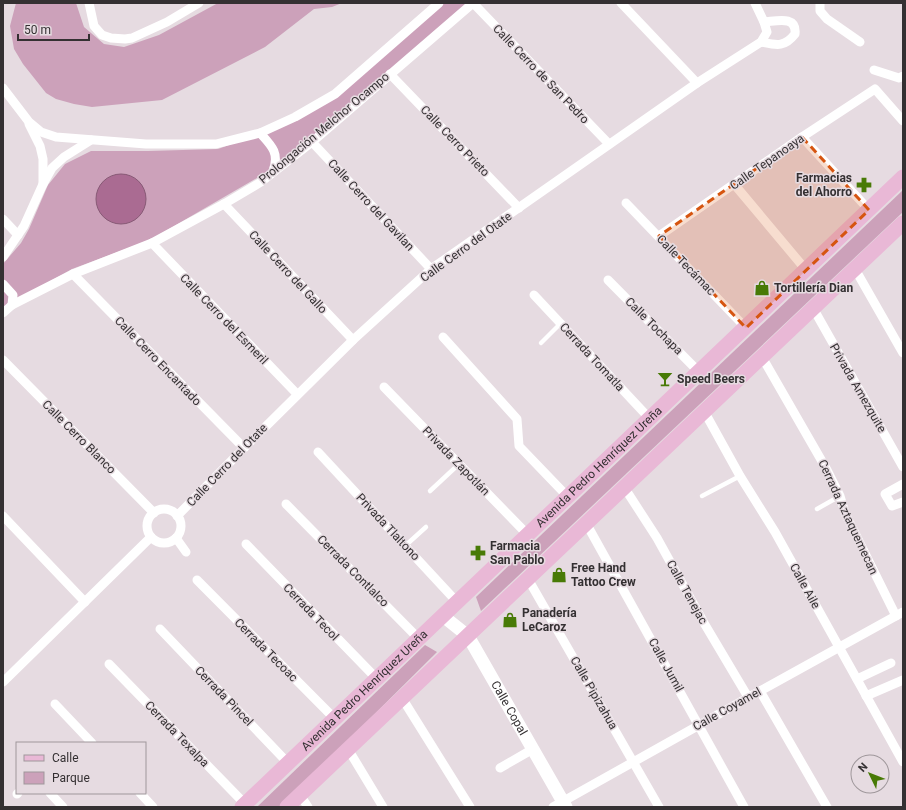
<svg xmlns="http://www.w3.org/2000/svg" width="906" height="810" viewBox="0 0 906 810" font-family="Roboto,sans-serif">
	<style>
		.green { fill: #cca1ba }
		.water { fill: #aa6b92; stroke: #875975 }
		.lines { fill: none; stroke-linecap: round; stroke-linejoin: round }
		.lane { stroke: #fff; stroke-width: 4.5 }
		.street { stroke: #fff; stroke-width: 9 }
		.secondary { stroke: #fff; stroke-width: 13 }
		.primary { stroke: #e9b8d6; stroke-width: 15 }
		.marked { fill: #d65510; fill-opacity: 0.2; stroke: #d65510; stroke-width: 3; stroke-dasharray: 8 5; stroke-linejoin: round }
		.labels { text-anchor: middle; dominant-baseline: central; stroke-width: 3; stroke-linejoin: round; paint-order: stroke }
		.street-label { font-size: 12px; fill: #343032; stroke: #e6dbe1 }
		.poi-label { font-size: 12px; font-weight: bold; fill: #343032; stroke: #e6dbe1; text-anchor: start }
	</style>
	<rect width="100%" height="100%" fill="#e6dbe1"/>
	<g class="green">
		<path d="M16,3H76L84,27L104,44L124,47L159,35L218,3H342L332,7L314,9L265,47L162,100L92,107L74,104L56,99L46,93L23,64L14,49L10,26Z"/>
		<path d="M440,3H469L308,141L262,175L150,240L72,269L11,303L3,310V264L21,243L29,229L48,185L65,164L91,151H148L218,149L279,127L337,95Z"/>
		<path d="M903,190V212L481,611L476,597Z"/>
		<path d="M425,645L437,652L281,807H257Z"/>
	</g>
	<circle class="water" cx="121" cy="199" r="25"/>
	<g class="lines">
		<g class="lane">
			<path d="M541,343L560,324"/>
			<path d="M430,491L459,464"/>
			<path d="M702,496L740,476"/>
			<path d="M817,509L840,496"/>
			<path d="M405,546L426,527"/>
		</g>
		<g class="street">
			<path d="M89,3L94,26L102,35L111,38L125,39L132,38L167,22L199,3"/>
			<path d="M473,3L609,144"/>
			<path d="M621,3L697,83"/>
			<path d="M820,3V11L827,19L860,42"/>
			<path d="M761,42C776,45 784,48 795,34C797,15 777,21 764,22"/>
			<path d="M874,70L899,78L903,76"/>
			<path d="M390,74L519,208"/>
			<path d="M3,88L29,122L41,132L56,137L146,144H216L260,133L295,117L335,94L439,3"/>
			<path d="M29,124L40,146L43,159V184"/>
			<path d="M260,133C271,145 280,153 273,171"/>
			<path d="M802,137L869,210"/>
			<path d="M312,142L431,269"/>
			<path d="M734,184L806,270"/>
			<path d="M626,203L746,328"/>
			<path d="M224,204L353,340"/>
			<path d="M3,219L18,235"/>
			<path d="M659,236L802,137L875,89L903,121"/>
			<path d="M152,243L297,394"/>
			<path d="M3,257L24,226L43,184L52,168L64,157L91,140"/>
			<path d="M855,269L903,353"/>
			<path d="M73,274L244,448"/>
			<path d="M608,280L699,372"/>
			<path d="M3,284L13,295L12,305"/>
			<path d="M534,295L650,419"/>
			<path d="M813,308L903,467"/>
			<path d="M3,313L12,305L73,274L152,243L224,204L261,182L312,142L473,3"/>
			<path d="M443,337L517,419L519,446L568,497"/>
			<path d="M762,357L827,470L840,496L845,513L896,616"/>
			<path d="M3,360L154,513"/>
			<path d="M384,387L528,535"/>
			<path d="M704,411L740,476L775,532L903,762"/>
			<path d="M318,452L457,602"/>
			<path d="M903,484L885,494L892,506L903,502"/>
			<path d="M624,487L657,538L704,623L748,697"/>
			<path d="M286,504L419,639"/>
			<circle cx="164" cy="526" r="17"/>
			<path d="M3,516L85,602"/>
			<path d="M177,516L244,448L353,340L431,269L697,83L761,42L767,32L764,22L755,3"/>
			<path d="M586,523L744,807"/>
			<path d="M176,538L186,552"/>
			<path d="M246,544L377,679"/>
			<path d="M528,579L659,807"/>
			<path d="M197,580L335,719"/>
			<path d="M160,629L288,763"/>
			<path d="M109,664L245,804"/>
			<path d="M857,679L891,663"/>
			<path d="M3,682L151,537"/>
			<path d="M760,691L827,807"/>
			<path d="M866,696L903,680"/>
			<path d="M402,698L470,807"/>
			<path d="M55,704L92,743"/>
			<path d="M348,749L383,807"/>
			<path d="M500,768L533,749"/>
			<path d="M50,793L63,807"/>
			<path d="M140,793L153,807"/>
			<path d="M17,794L18,793"/>
			<path d="M300,795L308,807"/>
			<path d="M553,807L760,691L903,612"/>
		</g>
		<path class="secondary" id="s1" d="M443,616L468,636L566,807"/>
		<g class="primary">
			<path id="s2" d="M242,807L903,177"/>
			<path d="M287,807L903,223"/>
		</g>
	</g>
	<path class="marked" d="M802,137L869,210L746,328L659,236Z"/>
	<defs>
		<symbol id="pharmacy-bare" viewBox="-9 -9 18 18"><path d="M-2-6h4v4h4v4h-4v4h-4v-4h-4v-4h4Z" fill="#487a06" stroke="#e6dbe1" stroke-width="2.5" paint-order="stroke"/></symbol>
		<symbol id="shop-bare" viewBox="-9 -9 18 18"><path d="M-5-2.5h2.3a2.7 3.5 0 0 1 5.4 0H5L5.5 6h-11ZM-1.5-2.5h3a1.5 2.3 0 0 0-3 0Z" fill="#487a06" stroke="#e6dbe1" stroke-width="2.5" paint-order="stroke"/></symbol>
		<symbol id="bar-bare" viewBox="-9 -9 18 18"><path d="M-6-5H6L.8 .8V4.5H3.5V6h-7V4.5H-.8V.8Z" fill="#487a06" stroke="#e6dbe1" stroke-width="2.5" paint-order="stroke"/></symbol>
	</defs>
	<g fill-rule="evenodd">
		<use href="#pharmacy-bare" x="853" y="174" width="22" height="22"/>
		<use href="#shop-bare" x="751" y="277" width="22" height="22"/>
		<use href="#bar-bare" x="654" y="368" width="22" height="22"/>
		<use href="#pharmacy-bare" x="467" y="542" width="22" height="22"/>
		<use href="#shop-bare" x="548" y="564" width="22" height="22"/>
		<use href="#shop-bare" x="499" y="609" width="22" height="22"/>
	</g>
	<g class="labels">
		<g class="street-label">
			<text transform="translate(541 74) rotate(46)">Calle Cerro de San Pedro</text>
			<text transform="translate(324 128) rotate(-40)">Prolongación Melchor Ocampo</text>
			<text transform="translate(455 141) rotate(46)">Calle Cerro Prieto</text>
			<text transform="translate(767 162) rotate(-35)">Calle Tepanoaya</text>
			<text transform="translate(371 205) rotate(47)">Calle Cerro del Gavilan</text>
			<text transform="translate(466 247) rotate(-36)">Calle Cerro del Otate</text>
			<text transform="translate(686 265) rotate(46)">Calle Tecámac</text>
			<text transform="translate(288 272) rotate(47)">Calle Cerro del Gallo</text>
			<text transform="translate(224 319) rotate(46)">Calle Cerro del Esmeril</text>
			<text transform="translate(654 326) rotate(45)">Calle Tochapa</text>
			<text transform="translate(592 357) rotate(47)">Cerrada Tomatla</text>
			<text transform="translate(158 361) rotate(46)">Calle Cerro Encantado</text>
			<text transform="translate(858 388) rotate(60)">Privada Amezquite</text>
			<text transform="translate(79 437) rotate(45)">Calle Cerro Blanco</text>
			<text transform="translate(456 461) rotate(46)">Privada Zapotlán</text>
			<text transform="translate(227 465) rotate(-46)">Calle Cerro del Otate</text>
			<text stroke="none"><textPath href="#s2" startOffset="493">Avenida Pedro Henríquez Ureña</textPath></text>
			<text transform="translate(848 517) rotate(65)">Cerrada Aztaquemecan</text>
			<text transform="translate(388 527) rotate(47)">Privada Tlaltono</text>
			<text transform="translate(353 571) rotate(45)">Cerrada Contlalco</text>
			<text transform="translate(805 586) rotate(61)">Calle Aile</text>
			<text transform="translate(687 592) rotate(61)">Calle Tenejac</text>
			<text transform="translate(311 612) rotate(46)">Cerrada Tecol</text>
			<text transform="translate(266 650) rotate(45)">Cerrada Tecoac</text>
			<text transform="translate(666 665) rotate(61)">Calle Jumil</text>
			<text stroke="none"><textPath href="#s2" startOffset="169">Avenida Pedro Henríquez Ureña</textPath></text>
			<text transform="translate(594 693) rotate(60)">Calle Pipizahua</text>
			<text transform="translate(224 696) rotate(46)">Cerrada Pincel</text>
			<text stroke="none"><textPath href="#s1" startOffset="115">Calle Copal</textPath></text>
			<text transform="translate(727 709) rotate(-29)">Calle Coyamel</text>
			<text transform="translate(177 734) rotate(46)">Cerrada Texalpa</text>
		</g>
		<g class="poi-label">
			<text x="852" y="178" text-anchor="end">Farmacias<tspan x="852" dy="14">del Ahorro</tspan></text>
			<text x="774" y="288">Tortillería Dian</text>
			<text x="677" y="379">Speed Beers</text>
			<text x="490" y="546">Farmacia<tspan x="490" dy="14">San Pablo</tspan></text>
			<text x="571" y="568">Free Hand<tspan x="571" dy="14">Tattoo Crew</tspan></text>
			<text x="522" y="613">Panadería<tspan x="522" dy="14">LeCaroz</tspan></text>
		</g>
	</g>
	<rect width="906" height="810" fill="none" stroke="#343032" stroke-width="8"/>
	<rect x="16" y="742" width="130" height="52" fill="#e6dbe1" stroke="#9f979b"/>
	<rect x="24" y="755" width="20" height="6" fill="#e9b8d6" stroke="#9f979b"/>
	<text x="52" y="762" font-size="12" fill="#343032">Calle</text>
	<rect x="24" y="772" width="20" height="12" fill="#cca1ba" stroke="#9f979b"/>
	<text x="52" y="782" font-size="12" fill="#343032">Parque</text>
	<g transform="translate(870 774) rotate(313)"><circle r="19" fill="#e6dbe1" stroke="#9f979b"/>
	<path d="M0-3L7 15L0 10L-7 15Z" fill="#487a06"/>
	<text y="-6" font-size="11" font-weight="bold" text-anchor="middle" fill="#343032">N</text>
	</g>
	<path d="M18 34v6h71v-6" fill="none" stroke="#343032" stroke-width="2"/>
	<text x="24" y="34" font-size="12" fill="#343032" stroke="#e6dbe1" stroke-width="3" paint-order="stroke">50 m</text>
</svg>
